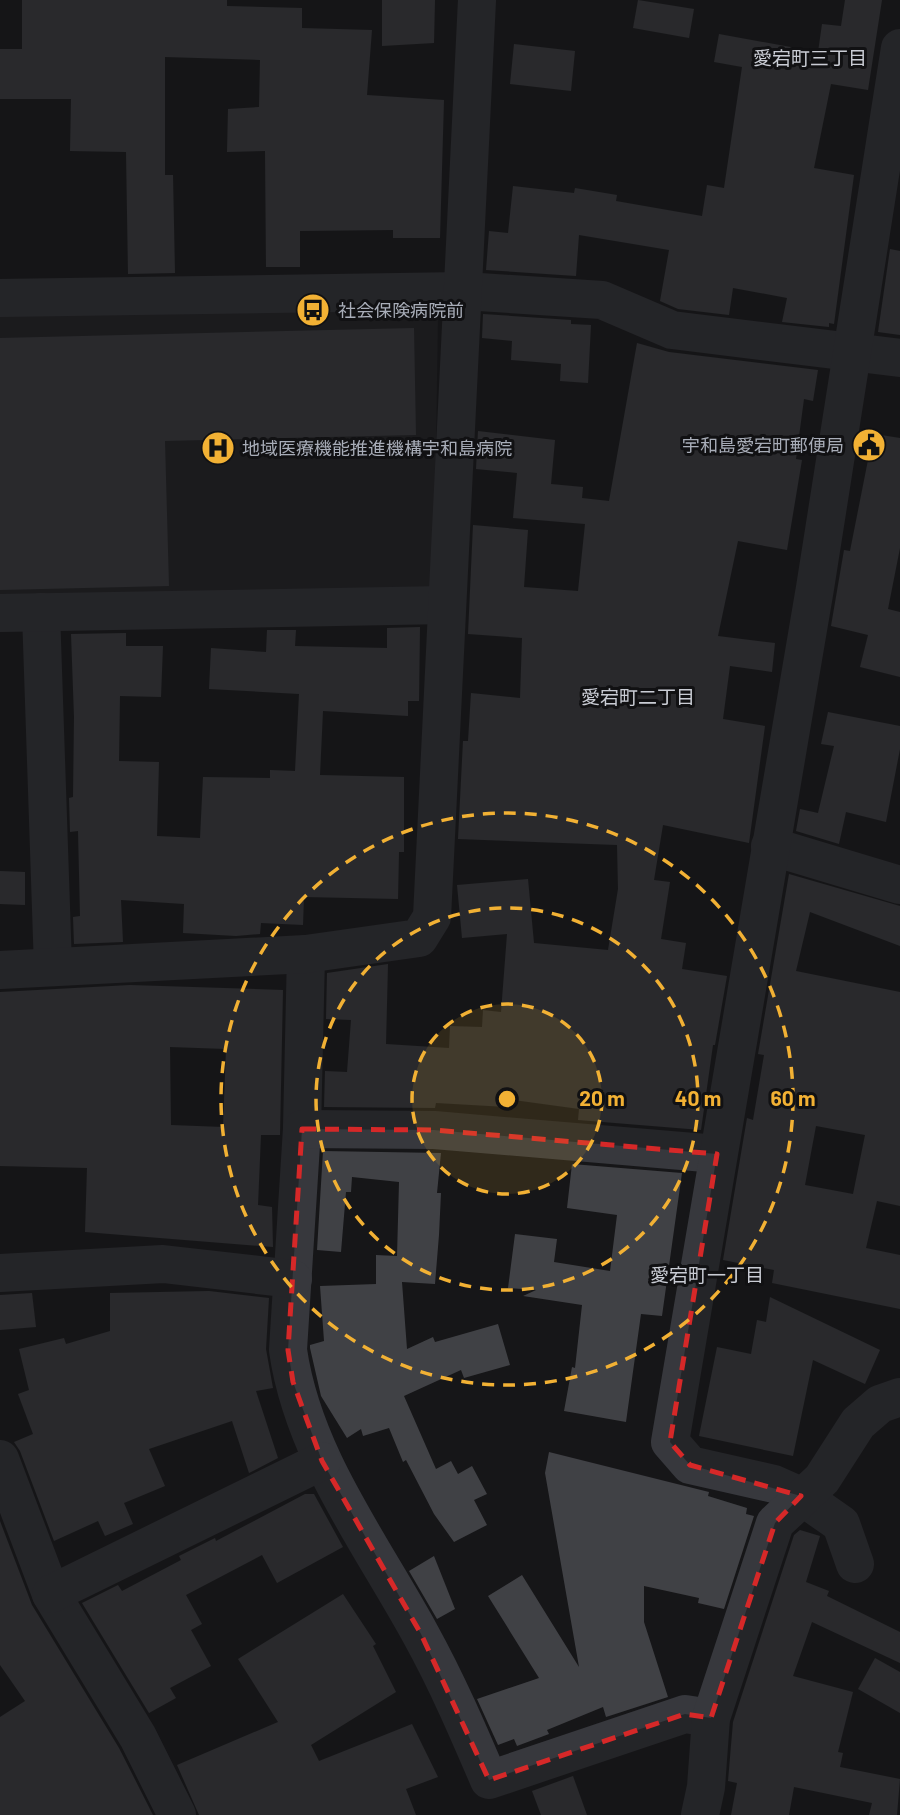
<svg xmlns="http://www.w3.org/2000/svg" width="900" height="1815" viewBox="0 0 900 1815" font-family="Barlow,'Noto Sans JP',sans-serif">
	<style>
		.built { fill: #222225 }
		.building { fill: #404145; fill-rule: evenodd }
		.lines { fill: none; stroke-linecap: round; stroke-linejoin: round }
		.minor { stroke: #37383d; stroke-width: 38 }
		.marked { fill: none; stroke: #d62828; stroke-width: 5; stroke-dasharray: 14 9; stroke-linejoin: round }
		.ring { fill: none; stroke: #f2b134; stroke-width: 3.5; stroke-dasharray: 12 9 }
		.labels { text-anchor: middle; dominant-baseline: central; stroke-width: 6; stroke-linejoin: round; paint-order: stroke }
		.poi-label { font-size: 18px; fill: #a8adb8; stroke: #111113; text-anchor: start }
		.neighbourhood-label { font-size: 19px; fill: #c9ccd4; stroke: #111113 }
		.centre { fill: #f2b134; stroke: #111113; stroke-width: 3.5 }
		.ring-label { font-size: 21px; text-anchor: middle; font-weight: bold; fill: #f2b134; stroke: #111113; stroke-width: 6; stroke-linejoin: round; paint-order: stroke }
	</style>
	<rect width="100%" height="100%" fill="#161618"/>
	<path class="built" d="M429,309L438,312L434,584L425,595L0,602V312Z"/>
	<g class="building">
		<path d="M22,0H227V6L302,8V28L372,30L367,95L444,100L440,238H393V230L300,231V267H266L265,151L227,152L228,109L259,107L260,60L165,57V175H173L175,273L128,274L126,152L70,151L71,99H0V49H22Z"/>
		<path d="M382,0H435L434,43L382,46Z"/>
		<path d="M638,0L694,9L689,38L633,28Z"/>
		<path d="M845,0H882L868,90L831,84L814,168L854,175L834,324L829,323V327L782,322L787,298L733,288L729,315L678,309L660,301L669,250L579,235L576,276L486,270L489,231L508,233L513,186L574,193L575,188L617,195L616,201L702,216L707,185L724,188L742,67L714,62L719,34L818,52L822,24L841,26Z"/>
		<path d="M514,44L575,51L571,91L510,84Z"/>
		<path d="M890,249L900,251V335L878,332Z"/>
		<path d="M483,314L571,320V324L591,325L588,383L560,381L561,364L511,360L512,341L482,338Z"/>
		<path d="M414,328L416,435L165,441L169,586L0,590V338Z"/>
		<path d="M637,343L669,352L818,370L813,401L804,399L796,459L802,460L787,550L738,541L718,636L775,643L772,672L730,666L723,719L765,726L749,843L663,825L654,880L670,882L661,939L686,943L682,969L727,976L715,1045H713L701,1130L578,1120L579,1109L507,1099L506,1107L436,1103L435,1108L324,1107L325,1071L347,1072L351,1020L326,1019L327,973L388,964L386,1044L449,1048L450,1026L482,1027L483,1010L501,1012L507,934L462,938L457,885L528,879L534,943L608,950L618,889L617,845L458,839L463,741H468L471,693L520,698L522,638L468,634L473,525L528,530L524,587L578,591L585,524L513,518L517,473L476,469L478,431L555,440L551,484L583,487L582,498L609,501Z"/>
		<path d="M862,432L900,438V548L888,609L900,612V677L860,667L868,635L831,626L844,550L850,551L868,460L858,458Z"/>
		<path d="M420,627L419,701H408V716L323,711L320,775L404,777V852H399L398,899L304,897L303,925L261,923L260,934L236,936L183,933L184,904L121,900L123,942L74,944L73,917L80,916L78,831L70,832L69,798L73,797L74,717L71,634L126,633V646H163L161,697L120,696L119,761L159,762L157,836L200,838L203,777L270,778V770L295,771L299,694L209,689L211,648L266,652L267,630H296L295,646L387,648V628Z"/>
		<path d="M828,712L900,726V749L886,822L846,812L839,844L796,831L800,809L818,813L834,746L821,744Z"/>
		<path d="M0,871L25,872V905L0,904Z"/>
		<path d="M789,874L900,906V946L810,912L796,971L900,992V1206L877,1201L866,1248L900,1255V1309L772,1283L774,1270L723,1260L747,1118L753,1120L764,1055L758,1054ZM816,1126L865,1135L853,1194L805,1185Z"/>
		<path d="M130,985L283,990L280,1135H261L258,1205L272,1207L273,1247L85,1232L87,1168L0,1166V992ZM170,1047L226,1049L223,1127L171,1125Z"/>
		<path d="M323,1151L441,1153L437,1193H441L439,1235L435,1284L402,1282L407,1349L433,1337L435,1342L498,1324L510,1365L464,1378L461,1370L404,1396L436,1469L451,1461L458,1474L472,1466L487,1494L474,1500L487,1525L454,1542L434,1514L406,1460L403,1462L389,1428L363,1436L361,1429L347,1438L321,1396L310,1348V1345L324,1341L320,1286L376,1284V1255L397,1256L399,1182L352,1177L351,1192H346L341,1252L317,1250Z"/>
		<path d="M572,1164L682,1173L662,1316L641,1314L626,1422L564,1411L572,1367L575,1368L582,1305L523,1296L536,1290L508,1288L515,1234L557,1239L554,1262L610,1271L617,1215L567,1208Z"/>
		<path d="M209,1291L269,1298L266,1349L273,1388L256,1391L278,1458L249,1473L232,1421L149,1449L165,1486L124,1503L133,1524L105,1536L98,1521L54,1541L20,1451L14,1442L33,1434L18,1394L29,1390L19,1349L64,1338L66,1344L110,1331V1293Z"/>
		<path d="M32,1293L36,1327L0,1330V1295Z"/>
		<path d="M770,1297L880,1350L865,1384L813,1360L793,1456L699,1436L717,1347L751,1354L757,1320L766,1322Z"/>
		<path d="M549,1452L709,1492L708,1496L747,1508L746,1514L754,1516L724,1609L698,1603L699,1598L644,1586V1622L668,1697L606,1717L603,1707L547,1730L549,1734L517,1746L514,1739L498,1745L477,1699L539,1678L488,1596L522,1575L579,1667L545,1473Z"/>
		<path d="M305,1494H314L343,1547L277,1583L262,1555L186,1595L202,1624L191,1630L211,1666L170,1688L176,1698L149,1713L82,1603L118,1585L122,1591L181,1560L179,1556L215,1538L216,1541Z"/>
		<path d="M0,1521L32,1605L119,1748L153,1815H0V1717L25,1701L0,1665Z"/>
		<path d="M800,1530L820,1536L806,1582L829,1591L827,1596L900,1632V1663L812,1622L793,1676L853,1692L838,1752L843,1753L840,1767L900,1779L897,1815H869L872,1803L794,1787L789,1815H731L737,1783L728,1781L733,1722L794,1535Z"/>
		<path d="M434,1556L455,1609L437,1619L409,1571Z"/>
		<path d="M343,1594L376,1644L373,1646L396,1692L311,1745L319,1761L412,1724L438,1777L406,1789L416,1815H199L177,1765L278,1722L238,1659Z"/>
		<path d="M875,1658L900,1672V1713L858,1689Z"/>
		<path d="M573,1776L587,1815H541L532,1791Z"/>
	</g>
	<g class="lines">
		<g class="minor">
			<path d="M0,298L464,291L602,300L672,330L900,358"/>
			<path d="M41,612L53,967"/>
			<path d="M0,613L446,605"/>
			<path d="M770,846L900,885"/>
			<path d="M306,954L302,1129L288,1350C303,1455 371,1543 421,1635C447,1682 468,1731 489,1780L685,1714L711,1718"/>
			<path d="M0,970L306,954L419,938L432,917L477,0"/>
			<path d="M302,1129L434,1130L717,1154"/>
			<path d="M0,1273L163,1264L293,1279"/>
			<path d="M0,1459L51,1594L138,1737L177,1815"/>
			<path d="M855,1564L841,1524L801,1496L774,1484L690,1465L670,1442L815,588L900,48"/>
			<path d="M51,1594L322,1461"/>
			<path d="M700,1815L706,1787L711,1718L775,1523L822,1479L858,1423L880,1404L900,1397"/>
		</g>
	</g>
	<path d="M0 0H900V1815H0ZM302,1129L434,1130L717,1154L670,1442L690,1465L801,1496L775,1523L711,1718L685,1714L489,1780L421,1634L322,1461L293,1382L288,1350Z" fill="#161618" fill-opacity=".55" fill-rule="evenodd"/>
	<path class="marked" d="M302,1129L434,1130L717,1154L670,1442L690,1465L801,1496L775,1523L711,1718L685,1714L489,1780L421,1634L322,1461L293,1382L288,1350Z"/>
	<circle cx="507" cy="1099" r="95" fill="#f2b134" fill-opacity=".12"/>
	<g class="ring">
		<circle cx="507" cy="1099" r="95"/>
		<circle cx="507" cy="1099" r="191"/>
		<circle cx="507" cy="1099" r="286"/>
	</g>
	<defs>
		<symbol id="bus-disc" viewBox="-11 -11 22 22"><circle r="9.5" fill="#f2b134" stroke="#111113"/><path d="M-5-6H5V4H4V6H2V4H-2V6H-4V4H-5ZM-3.5-4V0h7V-4ZM-3.5 1.2v1.5H-2V1.2ZM2 1.2v1.5H3.5V1.2Z" fill="#111"/></symbol>
		<symbol id="civic-disc" viewBox="-11 -11 22 22"><circle r="9.5" fill="#f2b134" stroke="#111113"/><path d="M-.6-6.5H3V-4.5H.6V-3L4-1V1h2V6H-6V1h2V-1L-.6-3ZM-1.2 2.5V6h2.4V2.5Z" fill="#111"/></symbol>
		<symbol id="hospital-disc" viewBox="-11 -11 22 22"><circle r="9.5" fill="#f2b134" stroke="#111113"/><path d="M-5-5h3v3.5h4V-5h3V5h-3V1.5h-4V5h-3Z" fill="#111"/></symbol>
	</defs>
	<g fill-rule="evenodd">
		<use href="#bus-disc" x="294" y="291" width="38" height="38"/>
		<use href="#civic-disc" x="850" y="426" width="38" height="38"/>
		<use href="#hospital-disc" x="199" y="429" width="38" height="38"/>
	</g>
	<g class="labels">
		<g class="poi-label">
			<text x="338" y="310">社会保険病院前</text>
			<text x="844" y="445" text-anchor="end">宇和島愛宕町郵便局</text>
			<text x="242" y="448">地域医療機能推進機構宇和島病院</text>
		</g>
		<g class="neighbourhood-label">
			<text x="810" y="57">愛宕町三丁目</text>
			<text x="638" y="696">愛宕町二丁目</text>
			<text x="707" y="1274">愛宕町一丁目</text>
		</g>
	</g>
	<circle cx="507" cy="1099" r="10" class="centre"/>
	<g class="ring-label">
		<text x="602" y="1106">20 m</text>
		<text x="698" y="1106">40 m</text>
		<text x="793" y="1106">60 m</text>
	</g>
</svg>
